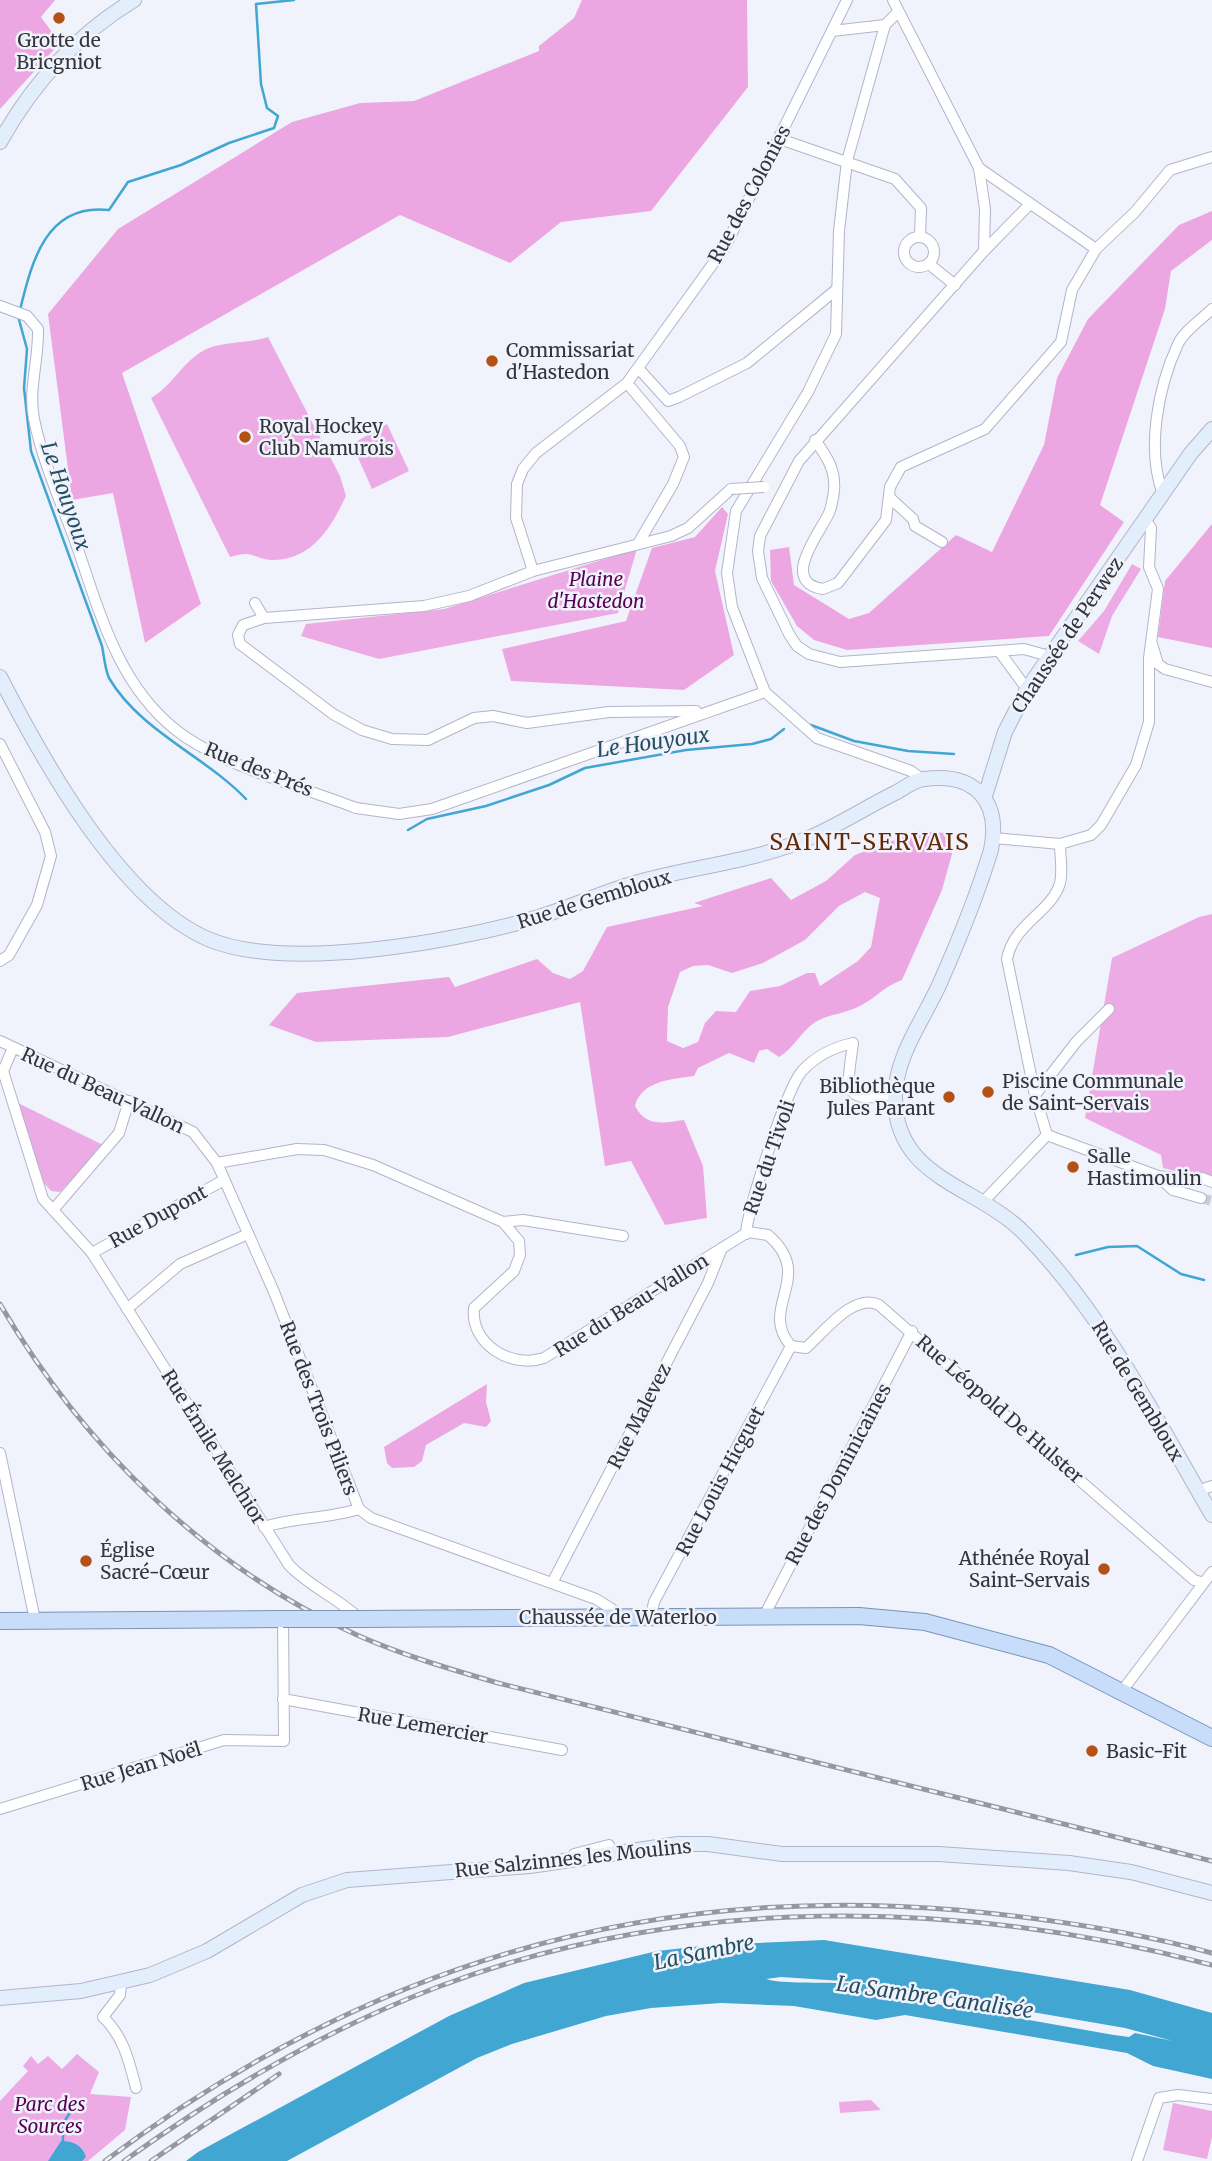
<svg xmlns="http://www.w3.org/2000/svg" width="1212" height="2161" viewBox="0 0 1212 2161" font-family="Merriweather,serif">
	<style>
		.green { fill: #ecabe4 }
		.forest { fill: #eca7e3; fill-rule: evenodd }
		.water { fill: #41a6d2; fill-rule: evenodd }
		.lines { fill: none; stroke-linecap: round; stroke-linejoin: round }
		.stream { stroke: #41a6d2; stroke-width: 2.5 }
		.street-tunnel { stroke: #cbcdd6; stroke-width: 10; stroke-dasharray: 10 5; stroke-linecap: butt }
		.street-casing { stroke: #b2b4ca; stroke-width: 12 }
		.secondary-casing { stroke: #b2b4ca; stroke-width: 16 }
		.primary-casing { stroke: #7a93b6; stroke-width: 18 }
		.street { stroke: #fff; stroke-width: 10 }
		.secondary { stroke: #e3eefd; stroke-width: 14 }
		.primary { stroke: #c7ddfa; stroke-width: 16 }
		.rail-casing { stroke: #9698a0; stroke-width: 5 }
		.rail { stroke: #f1f3fc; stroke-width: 2.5; stroke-dasharray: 8; stroke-linecap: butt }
		.street-bridge-casing { stroke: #b2b4ca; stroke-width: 12; stroke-linecap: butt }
		.primary-bridge-casing { stroke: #7a93b6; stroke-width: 18; stroke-linecap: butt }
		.street-bridge { stroke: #fff; stroke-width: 10 }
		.primary-bridge { stroke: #c7ddfa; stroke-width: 16 }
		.poi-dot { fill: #b45117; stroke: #f1f3fc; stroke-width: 2.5 }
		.labels { text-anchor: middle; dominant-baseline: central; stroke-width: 5; stroke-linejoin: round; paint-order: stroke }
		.poi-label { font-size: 19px; fill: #33343c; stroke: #f1f3fc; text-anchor: start }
		.street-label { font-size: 19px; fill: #33343c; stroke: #f1f3fc }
		.park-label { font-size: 19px; font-style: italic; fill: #560051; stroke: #f1f3fc }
		.water-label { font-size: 21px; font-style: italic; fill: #254f62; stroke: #f1f3fc }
		.quarter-label { font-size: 23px; letter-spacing: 2px; fill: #672903; stroke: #f1f3fc }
	</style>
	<rect width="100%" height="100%" fill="#f1f3fc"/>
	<g class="green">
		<path d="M268,337L340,476L346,496C331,528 312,560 272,560C252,559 255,549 230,557L151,398C174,385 184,358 209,348C222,342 251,343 268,337Z"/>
		<path d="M387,424L409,471L372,489L352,444Z"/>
		<path d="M637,549L618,613L379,659L301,636L306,624L444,609Z"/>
		<path d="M1132,564L1141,569L1112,616L1099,654L1078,641L1104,611Z"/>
		<path d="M1212,914V1180L1163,1168L1161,1155L1085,1118L1112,958L1199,917Z"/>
		<path d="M18,1103L103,1145L60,1192L51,1191L43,1182Z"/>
		<path d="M77,2054L99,2072L90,2094L131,2097L125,2130L88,2161H0V2101L28,2071L23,2066L31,2056L38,2064L48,2056L62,2069Z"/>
		<path d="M871,2100L881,2110L840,2113L839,2102Z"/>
		<path d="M1173,2103L1212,2111V2137L1207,2159L1163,2150Z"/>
	</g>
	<g class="forest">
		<path d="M0,0H55L41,17L60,43L0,109Z"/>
		<path d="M582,0H747L748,87L651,211L561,222L510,263L400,215L122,373L201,604L145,643L113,493L72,500L48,314L118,229L292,122L360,103L414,101L539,51V46L574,18Z"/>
		<path d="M1212,211V240L1171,271L1165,309L1100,505L1124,522L1049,636L847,650L814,640L797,626L771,581L770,550L789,547L794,585L849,619L869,613L956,535L992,552L1044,445L1057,378L1088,319L1179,225Z"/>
		<path d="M722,507L728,514L715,571L734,655L684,690L511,681L502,649L626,621L652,548L695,537Z"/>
		<path d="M1212,524V648L1158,637L1165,581Z"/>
		<path d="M918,831L946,833L952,854L942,890L902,980C883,987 877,997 860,1006C845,1014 827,1014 814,1023C799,1034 794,1048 779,1057L767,1049L759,1051L754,1063L729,1053L698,1068L694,1076C672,1079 641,1081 635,1106C646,1127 663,1123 684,1120L703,1166L707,1218L665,1225L631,1161L605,1166L580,1002L448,1037L316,1042L269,1025L297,993L449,977L455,987L537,959L553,973L570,979L583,971L607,927L703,906L694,903L771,878L791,900L826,881L855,855ZM865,892L880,898L871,947L858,961L820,986L815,973H807L780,986L750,991L736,1012L716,1011L705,1023L698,1042L683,1048L667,1041L668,1007L680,972L693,966L708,965L732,973L763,963L805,940L839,906Z"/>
		<path d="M487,1384L486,1402L491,1421L486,1427L464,1423L426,1445L422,1461L414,1467L392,1468L387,1463L384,1447Z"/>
	</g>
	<g class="water">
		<path d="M824,1940L1130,1990L1212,2013V2079L1153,2066L1127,2053L905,2015L876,2020L794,2006L721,2003L651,2008L606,2016L512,2044L477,2058L287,2161H186L198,2152L449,2016L524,1983L657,1951L711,1945ZM781,1977L858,1982L1125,2028L1173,2041L1135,2033L1129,2037L1114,2035L908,1999C888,1974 794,1988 766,1979Z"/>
		<path d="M61,2141C73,2141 82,2145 86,2157L82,2161H48Z"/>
	</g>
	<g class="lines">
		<g class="stream">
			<path d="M20,310C32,261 46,203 109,210L128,182L181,165L229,143L274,128L278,116L267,108L261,84L256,4L294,0"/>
			<path d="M18,316L27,349L24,388L31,451L102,646C104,656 105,669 109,678C140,731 205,756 246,799"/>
			<path d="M811,725L854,741L908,751L954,754"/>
			<path d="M408,830L427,819L486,806L549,785L585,768L686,750L752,744L771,739L784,729"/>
			<path d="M1076,1255L1108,1247L1137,1246L1181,1274L1204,1280"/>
			<path d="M63,2141V2123L76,2104"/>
		</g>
		<path class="street-tunnel" d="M1201,1198L1212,1201"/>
		<defs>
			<g id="street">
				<path d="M893,0L979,168L1096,249"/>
				<path d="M897,13L885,25L847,161L839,231L836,334L808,392L736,511L727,573L732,607L765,692L817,738L911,771L922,779"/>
				<path d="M832,31L885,25"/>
				<path d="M780,139L895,179L921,208L920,237"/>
				<path d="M979,168L985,209L984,251"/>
				<path d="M1029,205L984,251L799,461L760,536L758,551L762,578L789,634L797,646L809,654L840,662L1024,649L1049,656"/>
				<circle cx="919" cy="252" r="15"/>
				<path d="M929,264L955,285"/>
				<path d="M0,306L27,316L38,329C39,359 28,390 34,419C42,459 59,498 73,535C98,605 115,682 176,730C220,765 302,787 356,808L399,814L432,809L765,692"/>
				<path d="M639,369L668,401L679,397L747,363L837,289"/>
				<path d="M627,383L680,446L684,457L673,484L639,542"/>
				<path d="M815,440C827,457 836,470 834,491C833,498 832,506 829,513C820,533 779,582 823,589L838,583L886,520L890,487L901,467L985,429L1061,342L1072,290L1096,249L1135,212L1170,170L1212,157"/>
				<path d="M1163,494C1146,450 1158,387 1178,344C1184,331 1202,319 1212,309"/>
				<path d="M889,497L913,519L915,526L942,542"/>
				<path d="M533,571L516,518L517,484L523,469L536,453L627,383L725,247L847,0"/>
				<path d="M255,603L264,618L424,606L469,596L533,571L671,536L688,528L731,489"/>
				<path d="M264,618L243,625L238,635L240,644L333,714L362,730L392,739L428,740L474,718L493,716L527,723L609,712L696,711"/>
				<path d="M1152,644L1158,664L1165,669L1212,682"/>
				<path d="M999,651L1027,689"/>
				<path d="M0,744L45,832L51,856L37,905L9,955L0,961"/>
				<path d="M994,838L1060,844L1091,835L1101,825L1136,765L1149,722V658L1158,589L1149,567L1151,528L1145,519"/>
				<path d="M0,1041L193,1132L217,1163L297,1149L324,1150L373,1165L503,1222L519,1241L520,1255L514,1271L474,1308C470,1344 511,1369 544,1358L748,1232L768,1235C817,1277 757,1307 791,1346"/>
				<path d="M13,1048L3,1071L43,1199L92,1253L289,1565C310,1587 338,1598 360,1619"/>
				<path d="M1035,1095L1077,1041L1109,1009"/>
				<path d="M1047,1135L1035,1095L1007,959C1013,924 1052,912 1060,883C1063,871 1060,856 1060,844"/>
				<path d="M1047,1135L1158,1176L1186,1179"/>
				<path d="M217,1163L274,1292L359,1509L371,1518L596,1599L612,1609L613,1617"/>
				<path d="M1158,1176L1173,1190L1201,1198"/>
				<path d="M1202,1178L1212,1182"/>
				<path d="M983,1202L1047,1135"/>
				<path d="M53,1210L119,1133L129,1101"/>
				<path d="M503,1222L523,1220L623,1236"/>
				<path d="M746,1234C747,1210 787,1088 802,1071C815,1057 834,1047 853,1043C847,1089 840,1105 895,1094"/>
				<path d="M92,1253L224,1180"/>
				<path d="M127,1309L180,1264L248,1234"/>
				<path d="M791,1346L806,1348C824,1332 854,1292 879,1305L1194,1580L1201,1582"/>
				<path d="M0,1453L35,1620"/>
				<path d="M1198,1491L1212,1486"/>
				<path d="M264,1527C295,1517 327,1519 359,1509"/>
				<path d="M552,1583L708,1283L722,1248"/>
				<path d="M764,1616L912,1331"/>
				<path d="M651,1617L654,1602L791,1346"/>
				<path d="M1122,1691L1212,1572"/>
				<path d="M283,1699L562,1750"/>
				<path d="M0,1809L224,1740L284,1741L283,1619"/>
				<path d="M574,1854L609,1845"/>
				<path d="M121,1984L120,1995L103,2017C124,2037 129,2061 136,2088"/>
				<path d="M1137,2161L1159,2098L1178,2095L1212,2099"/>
			</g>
			<g id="secondary">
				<path d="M0,142C33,83 76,35 134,0"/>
				<path d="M0,677C42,759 120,901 208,939C285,972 453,942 532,919C567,909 600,893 635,883C694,866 755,862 811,837C841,824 868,806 897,792C905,787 915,780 924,779C975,772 1001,801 991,850C977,896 959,940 940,983C924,1019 896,1055 895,1096C894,1180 978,1185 1025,1234C1104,1315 1156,1419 1212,1515"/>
				<path d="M985,796L1005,732L1027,689L1191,453L1212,429"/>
				<path d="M0,1998L81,1991L150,1975L207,1951L302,1895L347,1880L530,1866L678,1844H708L782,1854H939L1069,1863L1131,1872L1212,1893"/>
			</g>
			<g id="primary">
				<path d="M360,1619L859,1616L925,1622L1049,1655L1212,1738"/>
				<path d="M0,1621L283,1619"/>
			</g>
		</defs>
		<use href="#street" class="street-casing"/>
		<use href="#secondary" class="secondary-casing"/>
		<use href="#primary" class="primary-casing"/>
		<use href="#street" class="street"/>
		<use href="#secondary" class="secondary"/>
		<use href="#primary" class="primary"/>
		<defs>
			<g id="rail">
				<path d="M0,1304C83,1446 206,1567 357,1635C402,1655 450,1669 498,1683L1212,1861"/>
				<path d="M105,2161C361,1969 637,1883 957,1910C1044,1918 1128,1930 1212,1953"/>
				<path d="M124,2161C219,2093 325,2030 435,1988C682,1894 959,1898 1212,1965"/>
				<path d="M151,2161L279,2074"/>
			</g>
		</defs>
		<use href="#rail" class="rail-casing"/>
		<use href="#rail" class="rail"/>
		<defs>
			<path id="street-bridge" d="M731,489L764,487"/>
			<path id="primary-bridge" d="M283,1619H360"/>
		</defs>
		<use href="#street-bridge" class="street-bridge-casing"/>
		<use href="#primary-bridge" class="primary-bridge-casing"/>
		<use href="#street-bridge" class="street-bridge"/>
		<use href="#primary-bridge" class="primary-bridge"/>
	</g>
	<g class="poi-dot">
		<circle cx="59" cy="18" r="7"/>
		<circle cx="492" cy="361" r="7"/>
		<circle cx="245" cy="437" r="7"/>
		<circle cx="988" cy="1092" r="7"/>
		<circle cx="949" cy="1097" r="7"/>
		<circle cx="1073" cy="1167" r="7"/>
		<circle cx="86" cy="1561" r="7"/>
		<circle cx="1104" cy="1569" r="7"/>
		<circle cx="1092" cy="1751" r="7"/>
	</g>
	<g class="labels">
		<g class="poi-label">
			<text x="59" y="40" text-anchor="middle">Grotte de<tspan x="59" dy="22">Bricgniot</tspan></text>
			<text x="506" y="350">Commissariat<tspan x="506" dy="22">d'Hastedon</tspan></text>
			<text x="259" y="426">Royal Hockey<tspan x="259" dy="22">Club Namurois</tspan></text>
			<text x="1002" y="1081">Piscine Communale<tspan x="1002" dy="22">de Saint-Servais</tspan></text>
			<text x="935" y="1086" text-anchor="end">Bibliothèque<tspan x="935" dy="22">Jules Parant</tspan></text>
			<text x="1087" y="1156">Salle<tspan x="1087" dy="22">Hastimoulin</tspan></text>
			<text x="100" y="1550">Église<tspan x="100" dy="22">Sacré-Cœur</tspan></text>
			<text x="1090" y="1558" text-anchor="end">Athénée Royal<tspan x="1090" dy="22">Saint-Servais</tspan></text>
			<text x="1106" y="1751">Basic-Fit</text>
		</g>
		<g class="street-label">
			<text transform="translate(749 194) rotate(-62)">Rue des Colonies</text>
			<text transform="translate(1067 635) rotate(-56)">Chaussée de Perwez</text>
			<text transform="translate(259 769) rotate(22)">Rue des Prés</text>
			<text transform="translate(594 899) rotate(-17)">Rue de Gembloux</text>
			<text transform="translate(103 1090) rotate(25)">Rue du Beau-Vallon</text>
			<text transform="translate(769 1157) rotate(-71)">Rue du Tivoli</text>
			<text transform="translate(158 1216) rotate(-29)">Rue Dupont</text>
			<text transform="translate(631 1305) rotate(-32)">Rue du Beau-Vallon</text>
			<text transform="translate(1138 1391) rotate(59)">Rue de Gembloux</text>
			<text transform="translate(319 1408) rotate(69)">Rue des Trois Piliers</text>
			<text transform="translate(1000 1409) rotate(41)">Rue Léopold De Hulster</text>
			<text transform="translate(639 1416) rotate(-63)">Rue Malevez</text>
			<text transform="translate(214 1447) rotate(58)">Rue Émile Melchior</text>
			<text transform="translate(838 1474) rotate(-62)">Rue des Dominicaines</text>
			<text transform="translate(720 1481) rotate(-62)">Rue Louis Hicguet</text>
			<text x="618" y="1617">Chaussée de Waterloo</text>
			<text transform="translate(423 1725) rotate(10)">Rue Lemercier</text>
			<text transform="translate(141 1766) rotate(-17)">Rue Jean Noël</text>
			<text transform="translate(573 1858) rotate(-6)">Rue Salzinnes les Moulins</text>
		</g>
		<g class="park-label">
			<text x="596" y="579">Plaine<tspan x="596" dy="22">d'Hastedon</tspan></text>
			<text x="50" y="2104">Parc des<tspan x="50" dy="22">Sources</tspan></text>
		</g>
		<g class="water-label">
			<text transform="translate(66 496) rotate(71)">Le Houyoux</text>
			<text transform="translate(653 742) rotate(-8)">Le Houyoux</text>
			<text transform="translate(704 1952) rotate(-12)">La Sambre</text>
			<text transform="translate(935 1997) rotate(8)">La Sambre Canalisée</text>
		</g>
		<g class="quarter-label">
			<text x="870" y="841">SAINT-SERVAIS</text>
		</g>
	</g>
</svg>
